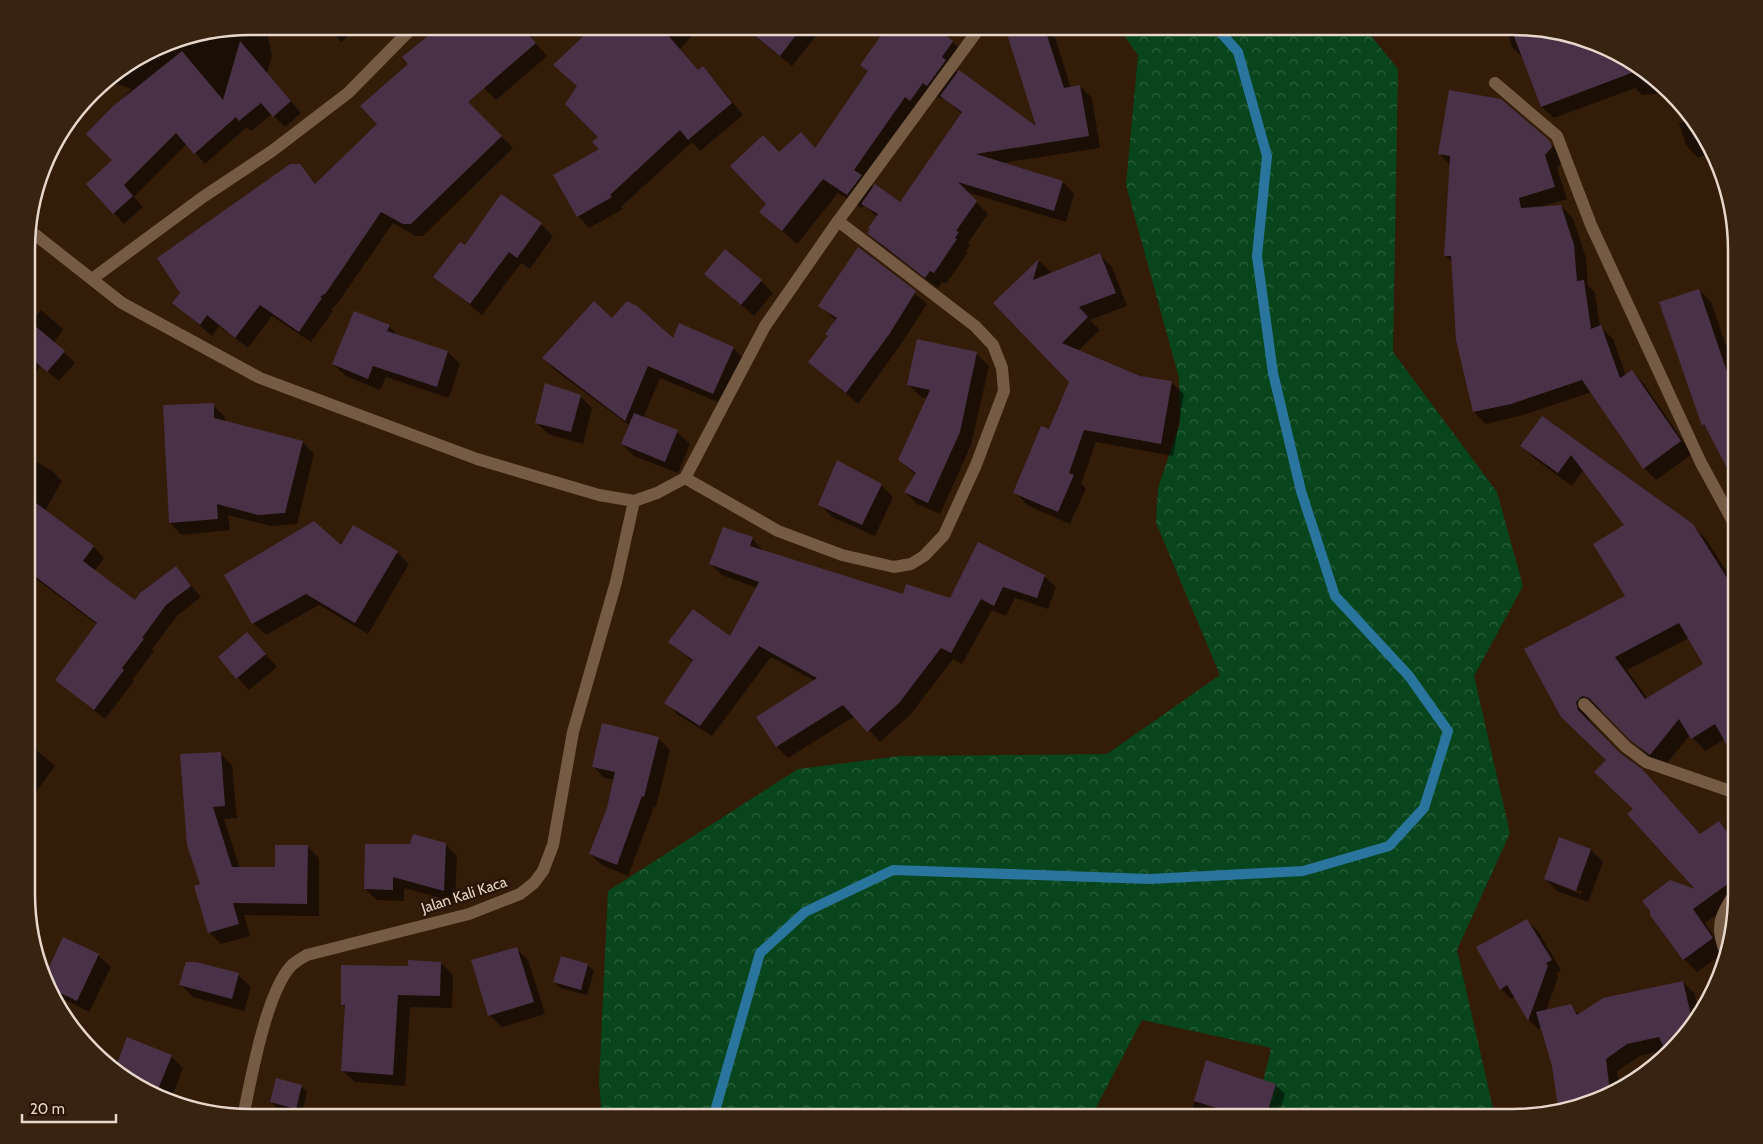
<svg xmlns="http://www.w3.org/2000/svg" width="1763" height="1144" viewBox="0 0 1763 1144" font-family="Cabin,sans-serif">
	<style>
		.forest { fill: url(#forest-crowns) }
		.shadow { fill: #0007; fill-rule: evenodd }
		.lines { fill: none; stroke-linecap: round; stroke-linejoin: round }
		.stream { stroke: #2a759e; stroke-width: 10 }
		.building { fill: #493248; fill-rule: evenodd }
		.minor { stroke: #755a44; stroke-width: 12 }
		.tertiary { stroke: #755a44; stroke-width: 12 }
		.labels { text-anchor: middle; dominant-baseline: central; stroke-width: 4.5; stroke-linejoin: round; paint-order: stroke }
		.street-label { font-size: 15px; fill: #e8d8cc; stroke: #291301 }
		.rim { fill: none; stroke: #e8d8cc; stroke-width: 2.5 }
	</style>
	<defs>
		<pattern id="forest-crowns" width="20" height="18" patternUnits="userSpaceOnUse" patternTransform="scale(1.25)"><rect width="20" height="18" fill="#08451c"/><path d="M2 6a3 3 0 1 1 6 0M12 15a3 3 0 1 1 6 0" fill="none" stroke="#2c5f3c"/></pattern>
	</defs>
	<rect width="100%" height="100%" fill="#331c08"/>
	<path class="forest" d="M1117,26H1363L1398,69L1393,352L1497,492L1523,586L1474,676L1510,833L1457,950L1495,1117H1255L1271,1048L1142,1020L1091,1117L602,1118L599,1082L608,891L798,769L900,756L1107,754L1220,675L1156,523L1158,488L1180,423L1179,378L1126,185L1138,55Z"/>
	<g class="shadow">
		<path d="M250,26H266L272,56L267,73L301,113L285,127L272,114L251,131L247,127L205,164L187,144L134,197L143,207L124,224L114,213V160L87,134L132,89L114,83L109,78L165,43Z"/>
		<path d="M327,26H362L341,42Z"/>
		<path d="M520,26L547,56L496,100L484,88Z"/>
		<path d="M599,26H701L680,49L699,71L702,68L714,80L743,115L700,151L692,142L621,207L623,209L589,228L578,216L601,149L599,138L578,87Z"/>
		<path d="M742,26H824L792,66Z"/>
		<path d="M1038,26H1044L1055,37L1071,88L1080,86L1092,98L1100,148L1002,163L1063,182L1074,194L1066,222L966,192L988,214L968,243L970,245L966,251L968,252L946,284L942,282L938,288L881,245L869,233L877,217L864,205L862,208L838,193L797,244L761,212L768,203L780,154L816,149L869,72L862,65L953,42L967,56L955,71L1038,129ZM937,96L942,99L943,97L962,114L900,203L868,184Z"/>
		<path d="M1443,26H1462L1453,37Z"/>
		<path d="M1506,26L1585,38L1638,64L1665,93L1642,95L1635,88L1554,118L1542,107L1523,58L1512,47Z"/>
		<path d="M1690,120L1707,138L1711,153L1698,158L1686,145L1679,123Z"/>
		<path d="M486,121L513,148L423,236H416L393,223L337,304L331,309L333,311L311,342L272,316L248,348L219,326L212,336L173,303L299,165L316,184Z"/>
		<path d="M1549,142L1564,159L1557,168L1567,199L1544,206H1561L1573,218L1586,258L1588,285L1595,293L1600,327L1613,339L1626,376L1632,372L1644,384L1692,454L1656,480L1644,468L1592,392L1523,415L1486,424L1474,412L1457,339L1452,262L1445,255L1450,165L1439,153Z"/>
		<path d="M541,224L553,236L530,269L521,263L482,315L435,276L465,247Z"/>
		<path d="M859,249L927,304L901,344L858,404L810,362L829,336L837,321L820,306Z"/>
		<path d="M1100,255L1112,267L1127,306L1090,320L1100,330L1078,351L1140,377L1171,382L1184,394L1173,456L1096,442L1081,484L1086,488L1070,524L1027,505L1015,492L1050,431L1071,381L995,303L1039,261L1051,272L1050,274Z"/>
		<path d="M705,274L761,281L773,293L754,316Z"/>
		<path d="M1699,290L1711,302L1736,374V482L1709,431L1703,425Z"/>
		<path d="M41,310L63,329L54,343L75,363L59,381L40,366L28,384V325Z"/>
		<path d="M612,319L673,340L733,348L745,360L725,405L660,378L643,418L677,432L690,444L678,473L634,456L622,444L630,426L555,370L543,358Z"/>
		<path d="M389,326L399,336L448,352L460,364L449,398L386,377L380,390L346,376L333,364Z"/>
		<path d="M918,341L977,354L989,366L971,445L940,514L917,504L905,492L916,475L899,460L927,398L921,397L909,385Z"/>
		<path d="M580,396L592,408L583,444L548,434L536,422Z"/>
		<path d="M213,405L225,417V422L303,442L314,454L297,524L271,526L228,515L230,530L182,535L170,523Z"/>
		<path d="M1542,417L1692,525L1706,539L1736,586V605L1703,623L1733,619L1736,622V759L1725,739L1705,751L1690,735L1664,767L1646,754L1604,711L1596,709L1591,712L1589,720L1621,755L1655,784L1701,835L1719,822L1736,841V901L1705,923L1725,952L1697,972L1684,959L1651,915L1699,892L1635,809L1608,760L1562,717L1626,596V525L1584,469L1572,486L1535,459L1522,446ZM1689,638L1705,665L1648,699L1627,670Z"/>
		<path d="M28,457L52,471L62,481L45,511L94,547L104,558L94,571L136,601L176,568L201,597L177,616L152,649L154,651L132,680L134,681L105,719L56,680L98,625L28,573Z"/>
		<path d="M881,485L893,497L875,536L832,517L820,504Z"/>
		<path d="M752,538L763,551L904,595L951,600L1044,576L1056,587L1048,609L1015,598L1006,616L992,610L962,664L953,659L910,715L880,742L855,716L788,758L777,747L815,681L771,657L712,736L677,714L666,702L693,662L670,642L730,638L757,588L722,575L711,564Z"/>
		<path d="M342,547L397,552L409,564L368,634L319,605L266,635L253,623L225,576Z"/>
		<path d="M247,634L277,667L249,690L219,657Z"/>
		<path d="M603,725L659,739L670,750L656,807H654L628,876L602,865L590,854L608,808L615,780L604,778L593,766Z"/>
		<path d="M28,743L55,766L30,800L28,799Z"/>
		<path d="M220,753L232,765L237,818L224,819L240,869H276L307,846L319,858V916L244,915L250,936L221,944L209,932L202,884Z"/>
		<path d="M1560,838L1591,850L1603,862L1588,902L1557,891L1545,878ZM1558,883L1582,892L1581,894L1558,885Z"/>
		<path d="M445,844L457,856L455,902L404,888V901L377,900L365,889Z"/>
		<path d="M1527,921L1538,931L1561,970L1556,974L1558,977L1546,1011L1570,1006L1580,1015L1683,982L1695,994L1699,1019L1665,1050L1640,1056L1617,1071L1620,1089L1561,1107L1554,1066L1541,1024L1539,1030L1529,1020L1515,997L1511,999L1501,989Z"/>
		<path d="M64,939L98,955L111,967L89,1012L52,993L46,976Z"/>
		<path d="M516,948L528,960L545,1014L502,1027L489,1015Z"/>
		<path d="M562,957L588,965L594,971L587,995L560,988L555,982Z"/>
		<path d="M441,963L453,975L452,1008L410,1007L405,1086L355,1082L342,1070L346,1008L342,1004Z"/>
		<path d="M238,975L251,987L244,1011L193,997L181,985Z"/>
		<path d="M171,1056L183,1068L170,1102L125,1080L116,1070Z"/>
		<path d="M1207,1062L1276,1085L1285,1094L1278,1117H1190Z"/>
		<path d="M301,1086L307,1092L302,1114L277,1108L271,1102Z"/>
	</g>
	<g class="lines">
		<path class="stream" d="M713,1118L760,953L805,912L893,870L1150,879L1303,871L1389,846L1424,808L1448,731L1409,676L1335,596L1301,491L1273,373L1257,256L1267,156L1238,52L1215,26"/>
	</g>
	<g class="building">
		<path d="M440,26H521L536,43L468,102L502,136L411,224H403L381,212L326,293L320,297L322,298L299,332L260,305L235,338L207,315L200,325L172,303L180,293L157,258L290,164H300L315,184L377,124L360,106L408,64L402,57Z"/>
		<path d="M594,26H660L698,70L703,66L732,103L688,140L680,130L610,195L612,197L577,217L553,175L599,149L592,142L598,137L565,104L577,86L553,65Z"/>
		<path d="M743,26H803L780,56Z"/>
		<path d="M888,26H933L953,41L942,57L946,60L927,86L923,83L910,101L905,97L854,170L862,175L847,195L823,179L782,231L759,212L766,204L730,166L763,135L779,152L801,132L815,148L868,71L860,65Z"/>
		<path d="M1034,26H1044L1064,88L1080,85L1089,136L976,154L1063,181L1054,211L958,182L977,201L956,231L959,232L955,238L957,239L934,273L930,271L925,278L867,233L870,229L868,228L878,214L861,204L875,184L900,202L962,112L940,96L959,70L1036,126L1007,34Z"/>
		<path d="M1510,26L1585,38L1638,64L1642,69L1541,107Z"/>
		<path d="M240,41L291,101L273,117L261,103L239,121L236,117L194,154L176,133L124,185L133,196L113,214L86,184L112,160L86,134L112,107L182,51L223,100Z"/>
		<path d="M1449,90L1501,99L1550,141L1552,147L1545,155L1555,187L1519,198L1521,208L1561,205L1574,245L1577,281L1584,280L1591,329L1601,325L1620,378L1632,370L1681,441L1643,469L1582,380L1511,404L1473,412L1456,340L1451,256H1444L1450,156L1438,154Z"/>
		<path d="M501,194L542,223L517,258L509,252L470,304L433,277L460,242L465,245Z"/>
		<path d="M858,247L916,291L890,333L846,393L808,362L828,336L825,334L837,318L818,306Z"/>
		<path d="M725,249L762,280L741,305L704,274Z"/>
		<path d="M1100,253L1116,293L1079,307L1088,317L1062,343L1140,376L1172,381L1161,444L1084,430L1069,473L1074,475L1058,512L1013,493L1041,426L1049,429L1069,382L993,303L1039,259L1033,280Z"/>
		<path d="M1699,289L1728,375L1736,372V485L1704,424L1702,426L1659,302Z"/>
		<path d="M594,301L612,318L627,301L637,306L673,338L679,323L734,347L713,394L648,366L625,421L542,358Z"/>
		<path d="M354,311L390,325L387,331L448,351L437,387L373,366L368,379L332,364Z"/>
		<path d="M28,320L65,351L47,372L28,355Z"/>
		<path d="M917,339L977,352L960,432L928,503L904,492L916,473L898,460L930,390L907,385Z"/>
		<path d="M545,383L581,395L571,432L535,423Z"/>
		<path d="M214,403V418L303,441L285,513L258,515L217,504L218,519L169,523L163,405Z"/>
		<path d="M634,413L678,430L665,462L621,444Z"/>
		<path d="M1542,416L1693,524L1736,592V761L1715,724L1691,739L1679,719L1650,755L1631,741L1589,698L1582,696L1576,702L1578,710L1620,753L1642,769L1700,834L1719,821L1736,844V878L1693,909L1713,938L1683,960L1650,915V911L1642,901L1670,880L1695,889L1627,814L1633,809L1594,772L1606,760L1561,717L1524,649L1625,596L1593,544L1624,525L1571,455L1558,473L1520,446ZM1679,623L1703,664L1645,699L1615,657Z"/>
		<path d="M837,460L882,484L862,525L818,505Z"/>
		<path d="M28,497L94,546L83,561L135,600L140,593L176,566L191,586L166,605L142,638L144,639L122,668L124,670L94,710L55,680L97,623L28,571Z"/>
		<path d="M314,521L341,545L353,525L398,551L355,623L306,594L252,624L224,575Z"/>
		<path d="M723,527L753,537L750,546L903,594L906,584L950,598L978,542L1045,575L1037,598L1003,587L994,606L981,599L951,653L941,648L899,703L867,732L843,705L776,747L756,717L817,678L759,646L700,726L664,703L693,660L668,642L693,609L730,636L759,582L709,564Z"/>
		<path d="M247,632L266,654L236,679L218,657Z"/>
		<path d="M602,723L659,737L644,797L642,796L617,865L589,854L607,808L615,772L592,767Z"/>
		<path d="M221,752L225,806L213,807L232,867H275V845H308L307,904L233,903L239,924L208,933L194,886L200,884L187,845L180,754Z"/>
		<path d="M413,834L446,843L444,891L393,877V890L364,889L365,844H410Z"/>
		<path d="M1559,837L1591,849L1576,891L1544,879Z"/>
		<path d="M1527,919L1552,960L1546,963L1548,966L1528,1021L1507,985L1500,990L1476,947Z"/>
		<path d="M63,937L99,954L77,1001L50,988L46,974Z"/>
		<path d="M517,947L534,1002L488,1016L471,960Z"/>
		<path d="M561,956L588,964L581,990L553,982Z"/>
		<path d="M408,960L441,962L440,996L398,995L393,1075L341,1071L345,1005H341V965L408,966Z"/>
		<path d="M186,962H196L239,973L232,999L179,985Z"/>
		<path d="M1683,981L1693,1024L1665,1050L1659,1037L1627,1044L1606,1059L1610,1092L1558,1108L1552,1066L1536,1012L1571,1004L1577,1015L1603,998Z"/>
		<path d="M127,1037L172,1055L157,1092L124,1079L115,1069Z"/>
		<path d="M1206,1060L1276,1084L1266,1117H1246L1194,1101Z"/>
		<path d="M276,1078L302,1085L296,1109L270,1102Z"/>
	</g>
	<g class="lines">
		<g class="minor">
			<path d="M28,229L122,303L260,378L477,459L599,495L634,501L657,493L685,478L765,326L838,221L981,26"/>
			<path d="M92,279L203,197L272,151L348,93L414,26"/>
			<path d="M685,478L778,531L842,555L894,567L911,564L924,556L944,535L976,465L1004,391L1002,368L993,345L975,326L838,221"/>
			<path d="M1584,704L1626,747L1646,762L1736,793"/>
			<path d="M1727,955C1714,929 1720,914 1736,892"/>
			<path d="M243,1117C251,1079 266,993 291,966C296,961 302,958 307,955L469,914L520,894L534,883L543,871L553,845L573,732L616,582L634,501"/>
		</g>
		<path class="tertiary" d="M1495,83L1557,136L1591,225L1701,463L1736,527"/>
	</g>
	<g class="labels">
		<g class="street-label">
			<text transform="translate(464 895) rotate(-18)">Jalan Kali Kaca</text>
		</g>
	</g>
	<path d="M0 0H1763V1144H0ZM250 35H1513A215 215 0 0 1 1728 250V894A215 215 0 0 1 1513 1109H250A215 215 0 0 1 35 894V250A215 215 0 0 1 250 35Z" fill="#382311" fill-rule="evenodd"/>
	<path class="rim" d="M250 35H1513A215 215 0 0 1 1728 250V894A215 215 0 0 1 1513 1109H250A215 215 0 0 1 35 894V250A215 215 0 0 1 250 35Z"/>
	<path d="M22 1114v8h94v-8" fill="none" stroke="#e8d8cc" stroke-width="2.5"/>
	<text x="30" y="1114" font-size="15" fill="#e8d8cc" stroke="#291301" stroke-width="4" paint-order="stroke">20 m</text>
</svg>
